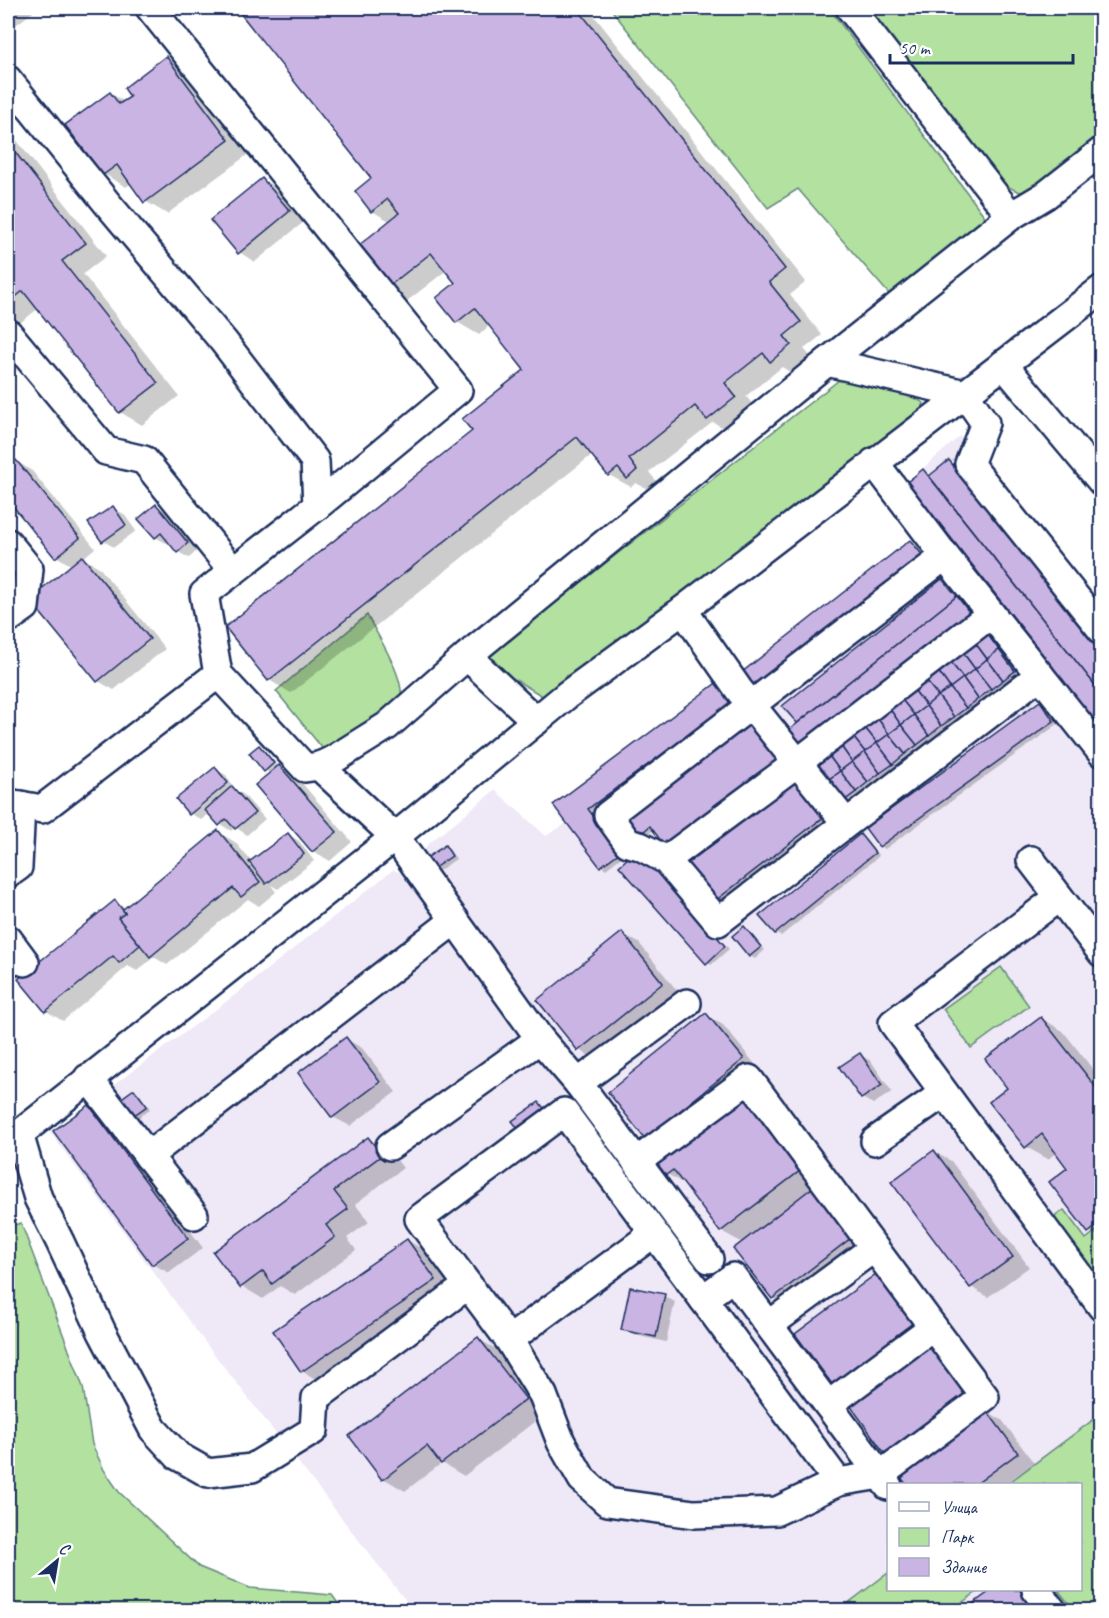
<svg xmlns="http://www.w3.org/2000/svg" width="1109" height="1618" viewBox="0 0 1109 1618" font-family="Caveat,sans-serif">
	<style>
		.built { fill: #efe8f7; fill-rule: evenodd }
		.green { fill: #b2e1a0; stroke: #66887f; stroke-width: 1.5 }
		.shadow { fill: #0003 }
		.building { fill: #cab4e4; stroke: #1b2f5e; stroke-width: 1.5 }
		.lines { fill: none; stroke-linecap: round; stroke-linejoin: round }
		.minor-casing { stroke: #1b2f5e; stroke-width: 32 }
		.minor { stroke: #fff; stroke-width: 27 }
	</style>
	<rect width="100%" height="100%" fill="#fff"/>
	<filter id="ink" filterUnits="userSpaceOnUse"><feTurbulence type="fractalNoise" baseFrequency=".0167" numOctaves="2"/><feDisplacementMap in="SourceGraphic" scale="12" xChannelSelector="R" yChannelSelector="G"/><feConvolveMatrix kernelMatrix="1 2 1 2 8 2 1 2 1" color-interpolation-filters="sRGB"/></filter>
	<g filter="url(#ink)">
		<path class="built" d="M960,436L1101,611V1610H413L207,1345L50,1132L222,1005L393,870L411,876L427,845L495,790L546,836L567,823L553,805L719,681L738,676L921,531L894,494ZM888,1484H1080V1590H888Z"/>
		<g class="green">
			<path d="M610,8H829L989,222L895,301L798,189L768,208Z"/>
			<path d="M866,8H1101V140L1030,193C1013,193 1004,184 992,171Z"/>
			<path d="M839,380L906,393L924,403L922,408L694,588L544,697L504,673L488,655Z"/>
			<path d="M367,615C377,635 414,689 397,709C387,720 377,716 368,722C354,732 341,743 327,754L276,691Z"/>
			<path d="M1001,967L1029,1006L971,1048L943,1009Z"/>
			<path d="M1064,1210L1086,1239L1101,1227V1289L1049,1221Z"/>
			<path d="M21,1223L83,1387L92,1444L104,1470L119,1492L199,1567L250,1588L332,1595L343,1610H8V1227Z"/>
			<path d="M1101,1414V1610H1074L1058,1590H1080V1484H1007Z"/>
			<path d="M888,1573V1590H980L951,1610H839Z"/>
		</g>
		<g class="shadow">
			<path d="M8,8H38L8,31Z"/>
			<path d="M238,8H588L806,282L790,295L822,335L804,349L812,358L793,374L782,367L746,396L757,410L730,432L713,422L649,472L658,483L649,490L636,483L631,487L609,475L593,454L291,693L269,680L526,370L490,325L479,335L457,322V284L447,270L407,301L385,289L391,222L372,211L373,178Z"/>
			<path d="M166,58L188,70L250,153L167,214L145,201L132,183L126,187L104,174L68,125L110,93L125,102L132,97Z"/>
			<path d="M8,129L106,256L83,274L179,396L142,425L120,412L39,308L16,326L8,321Z"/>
			<path d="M263,180L279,189L305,221L255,262L239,252Z"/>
			<path d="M16,461L32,471L95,548L83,558L99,567L165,649L114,690L98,681L72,566L56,556L8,497V468Z"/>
			<path d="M949,462L954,465L1102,653V728L924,471L931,476Z"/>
			<path d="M156,506L167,512L198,550L189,558L178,552L169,541L166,543L155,537Z"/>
			<path d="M113,508L124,514L136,531L114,547L103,541Z"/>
			<path d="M910,541L915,544L929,561L740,676Z"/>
			<path d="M8,572L33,607L8,625Z"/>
			<path d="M942,580L947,583L976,619L799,724L784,706Z"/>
			<path d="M985,633L990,636L1019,674L850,802L845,799Z"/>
			<path d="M724,686L738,704L592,812L624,855L606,869L601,866L555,805Z"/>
			<path d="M1040,703L1045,706L1058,724L885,849L880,846L867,828Z"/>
			<path d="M750,723L783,762L670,846L655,829L644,837L639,835Z"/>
			<path d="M259,746L264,749L279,767L296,776L352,842L330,861L313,851L257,786L271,774L265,770Z"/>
			<path d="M215,769L226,775L236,791L243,794L265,819L247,835L235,827L231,831L220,824L210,813L201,820L190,813Z"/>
			<path d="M797,781L829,820L721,902L716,899Z"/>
			<path d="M218,832L235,842L252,862L288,834L299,841L314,861L278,889L271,885L276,892L259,906L248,899L167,965L154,957L137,971L128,966L63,1021L46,1011L20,979L115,902L126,908Z"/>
			<path d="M860,836L865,839L879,856L781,936L776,933Z"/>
			<path d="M445,847L450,850L456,859L437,872L432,869Z"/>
			<path d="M644,853L729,949L711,965L707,962Z"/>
			<path d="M744,928L749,931L765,950L755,959L750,956Z"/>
			<path d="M623,934L639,943L679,993L595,1059L579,1050Z"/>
			<path d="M706,1015L723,1025L759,1069L663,1147L646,1137Z"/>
			<path d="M1041,1018L1063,1031L1102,1081V1239L1089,1231L1070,1168L1057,1152L1048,1159L1026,1147L1009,1089Z"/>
			<path d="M346,1039L362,1048L396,1092L350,1126L333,1117Z"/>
			<path d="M860,1055L871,1061L892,1092L873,1104L862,1098Z"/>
			<path d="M134,1091L139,1093L150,1109L130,1124Z"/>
			<path d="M748,1092L871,1244L790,1308L773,1298L743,1243L721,1231L686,1185L667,1174Z"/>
			<path d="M89,1107L105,1116L203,1248L169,1273L153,1264Z"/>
			<path d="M369,1139L390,1151L403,1168L355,1204L369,1222L347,1238L356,1250L295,1295L280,1286L263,1299L241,1286Z"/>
			<path d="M934,1152L951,1161L1029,1267L988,1297L971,1287L893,1182Z"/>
			<path d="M407,1240L429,1253L456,1293L324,1384L302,1371Z"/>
			<path d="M901,1279L937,1327L849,1392L833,1383Z"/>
			<path d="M664,1296L675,1302L666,1342L634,1335L623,1329Z"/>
			<path d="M478,1339L500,1351L547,1412L464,1476L442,1463L405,1491L383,1478Z"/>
			<path d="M985,1410L1002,1420L1034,1463L1005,1484H908L899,1473Z"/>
			<path d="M995,1590H1035L1051,1610H967Z"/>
		</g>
		<g class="building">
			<path d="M236,8H577L785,269L769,282L801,322L784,336L791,345L770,362L763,353L725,383L736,397L707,420L695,406L629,459L637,470L627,479L618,468L608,476L577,437L268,681L225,627L472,431L462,419L524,370L475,308L456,323L436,298L455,283L431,253L384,290L353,250L399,213L388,199L371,212L355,191L371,178Z"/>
			<path d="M166,56L229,140L144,203L117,165L103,175L65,125L110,92L119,104L130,97L124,88Z"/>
			<path d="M8,143L86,243L62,261L158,383L119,413L23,291L8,303Z"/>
			<path d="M262,178L290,211L238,254L210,220Z"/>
			<path d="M1102,376V396L1092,384Z"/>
			<path d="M16,460L80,538L55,558L8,500V466Z"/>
			<path d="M949,460L1102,655V694L929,476Z"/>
			<path d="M923,469L1102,694V730L907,482Z"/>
			<path d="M156,504L188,543L177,553L161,533L155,538L138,519Z"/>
			<path d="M113,506L126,525L102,542L88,523Z"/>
			<path d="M910,540L925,558L752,694L737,676Z"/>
			<path d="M82,556L150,639L97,682L29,599Z"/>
			<path d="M942,579L957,596L797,723L782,706Z"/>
			<path d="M957,596L972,616L805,749L789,730Z"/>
			<path d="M985,631L999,650L987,659L973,640Z"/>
			<path d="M973,640L987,659L975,669L961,650Z"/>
			<path d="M961,650L975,669L963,678L948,659Z"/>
			<path d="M999,650L1015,671L1003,680L987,659Z"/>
			<path d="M948,659L963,678L950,688L936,668Z"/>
			<path d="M987,659L1003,680L991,689L975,669Z"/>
			<path d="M936,668L950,688L938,696L924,678Z"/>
			<path d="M975,669L991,689L978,699L963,678Z"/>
			<path d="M924,678L938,696L926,706L912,687Z"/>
			<path d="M963,678L978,699L966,708L950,688Z"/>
			<path d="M719,681L734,701L588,809L620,852L600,867L553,805Z"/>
			<path d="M912,687L926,706L914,715L899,696Z"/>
			<path d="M950,688L966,708L954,717L938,696Z"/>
			<path d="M899,696L914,715L901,725L887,705Z"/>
			<path d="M938,696L954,717L941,726L926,706Z"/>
			<path d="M1040,701L1054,721L879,847L865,828Z"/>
			<path d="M887,705L901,725L889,734L875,715Z"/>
			<path d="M926,706L941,726L929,736L914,715Z"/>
			<path d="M875,715L889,734L877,743L862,724Z"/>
			<path d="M914,715L929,736L917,745L901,725Z"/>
			<path d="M750,721L779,759L664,845L650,826L638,836L623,816Z"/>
			<path d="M862,724L877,743L865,752L850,733Z"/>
			<path d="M901,725L917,745L905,754L889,734Z"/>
			<path d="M850,733L865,752L852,762L838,742Z"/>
			<path d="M889,734L905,754L893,764L877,743Z"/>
			<path d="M838,742L852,762L840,771L826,752Z"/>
			<path d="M877,743L893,764L880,773L865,752Z"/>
			<path d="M259,745L274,763L264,772L249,753Z"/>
			<path d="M826,752L840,771L828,780L813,761Z"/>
			<path d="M865,752L880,773L868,782L852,762Z"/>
			<path d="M852,762L868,782L856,792L840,771Z"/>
			<path d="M279,765L337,832L312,852L255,785Z"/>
			<path d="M215,767L228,783L189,815L176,799Z"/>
			<path d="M840,771L856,792L844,801L828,780Z"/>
			<path d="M797,780L825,816L715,901L687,864Z"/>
			<path d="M232,786L255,813L235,829L226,819L219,826L205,810Z"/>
			<path d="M218,830L260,882L241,897L233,888L150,957L118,918L125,913L122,910Z"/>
			<path d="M288,833L304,854L266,884L249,862Z"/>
			<path d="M860,834L875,853L775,934L759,916Z"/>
			<path d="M445,845L452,856L431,870L424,860Z"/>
			<path d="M639,848L725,946L706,964L619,866Z"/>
			<path d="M115,900L125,913L118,918L140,945L119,963L113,956L45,1012L18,979Z"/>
			<path d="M744,926L761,947L749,957L732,936Z"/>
			<path d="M622,932L663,983L578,1051L537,1000Z"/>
			<path d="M706,1013L744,1059L645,1139L608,1092Z"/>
			<path d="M1041,1017L1102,1095V1222L1088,1233L1049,1182L1067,1168L1042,1134L1025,1148L989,1102L1007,1088L985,1059Z"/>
			<path d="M346,1037L380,1082L332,1118L298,1073Z"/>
			<path d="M860,1053L882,1085L861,1099L839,1067Z"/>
			<path d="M134,1089L147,1106L124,1122L112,1105Z"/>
			<path d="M748,1091L805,1167L720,1232L673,1170L666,1175L655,1161Z"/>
			<path d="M539,1102L547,1112L520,1131L512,1121Z"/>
			<path d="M89,1105L188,1238L152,1265L53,1131Z"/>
			<path d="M368,1137L382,1155L334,1191L348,1209L326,1225L335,1237L272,1284L263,1271L240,1288L213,1252Z"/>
			<path d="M934,1150L1013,1257L970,1288L891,1182Z"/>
			<path d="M817,1184L856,1234L772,1299L733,1249Z"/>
			<path d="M407,1239L436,1280L301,1372L273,1331Z"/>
			<path d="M884,1268L921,1317L832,1384L795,1334Z"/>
			<path d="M630,1287L665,1294L656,1337L621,1330Z"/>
			<path d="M478,1337L526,1399L441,1464L427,1446L382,1480L349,1436Z"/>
			<path d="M934,1338L973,1391L886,1455L847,1401Z"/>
			<path d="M985,1408L1018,1453L976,1484H906L897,1472Z"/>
			<path d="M992,1590H1024L1040,1610H964Z"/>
		</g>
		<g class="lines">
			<defs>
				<g id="minor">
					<path d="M150,8L458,390L317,506"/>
					<path d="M850,8L1011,216L1046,195L1102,151"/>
					<path d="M8,80L107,203L224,342L315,461L317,506L204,594L218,674"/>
					<path d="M8,333L106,451L144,460L233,571"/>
					<path d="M827,362L965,394L985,423L969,464L1102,630"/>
					<path d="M1003,364L1102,482"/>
					<path d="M874,462L945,556L1102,753"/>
					<path d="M8,543L29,569L25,607L8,619"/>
					<path d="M683,610L739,690L846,823"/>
					<path d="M991,614L797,763L666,860L718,922L1040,675"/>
					<path d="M467,656L536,721"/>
					<path d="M319,766L395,837L540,1039L578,1083L709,1259"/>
					<path d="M8,803L42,809L218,674L305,768L319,766L331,761L387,726L467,656L827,362L1011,216"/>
					<path d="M666,860L640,846L628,843L608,815L945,556"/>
					<path d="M1031,860L1102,953"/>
					<path d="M8,874L18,867L21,805"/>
					<path d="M1059,897L893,1023L1102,1307"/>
					<path d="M8,939L25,962"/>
					<path d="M88,1078L194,1215"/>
					<path d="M578,1083L687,1003"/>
					<path d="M564,1112L654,1233L509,1340L419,1219Z"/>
					<path d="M19,1134L38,1198L60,1242L102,1332L153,1429L178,1456L208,1473L252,1468L314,1430L316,1398L468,1285"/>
					<path d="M875,1141L944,1093"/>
					<path d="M8,1143L395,837L567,695L683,610L1102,289"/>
					<path d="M390,1146L540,1039"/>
					<path d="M148,1156L455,920"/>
					<path d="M654,1233L703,1299L733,1277L888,1486"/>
					<path d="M703,1299L838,1482"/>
					<path d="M769,1325L874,1248"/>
					<path d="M509,1340L543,1395L561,1442L582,1479L607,1502L694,1514L777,1511L838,1482L880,1475L985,1397L749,1079L636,1162"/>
					<path d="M828,1405L933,1327"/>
					<path d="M1036,1590L1052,1610"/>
				</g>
			</defs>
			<use href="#minor" class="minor-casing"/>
			<use href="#minor" class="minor"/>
		</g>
	</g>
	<rect width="1109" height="1618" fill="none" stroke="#fff" stroke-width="30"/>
	<rect x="15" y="15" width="1079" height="1588" fill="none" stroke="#1b2f5e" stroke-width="2" filter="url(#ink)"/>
	<rect x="887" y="1483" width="195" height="108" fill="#ffffff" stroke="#a4acbf" stroke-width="1.5"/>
	<rect x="899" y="1502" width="30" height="9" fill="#ffffff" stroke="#a4acbf" stroke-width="1.5"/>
	<text x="941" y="1513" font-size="18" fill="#1b2f5e">Улица</text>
	<rect x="899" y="1528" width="30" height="18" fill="#b2e1a0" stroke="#a4acbf" stroke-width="1.5"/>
	<text x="941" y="1543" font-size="18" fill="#1b2f5e">Парк</text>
	<rect x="899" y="1558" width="30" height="18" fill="#cab4e4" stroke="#a4acbf" stroke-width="1.5"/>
	<text x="941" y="1573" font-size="18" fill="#1b2f5e">Здание</text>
	<g transform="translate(57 1561) rotate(30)" stroke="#ffffff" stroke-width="4.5" paint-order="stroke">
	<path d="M0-4.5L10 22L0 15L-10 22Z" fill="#1b2f5e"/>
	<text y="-9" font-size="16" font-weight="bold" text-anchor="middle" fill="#1b2f5e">С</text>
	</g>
	<path d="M890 54v9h183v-9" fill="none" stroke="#1b2f5e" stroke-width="3"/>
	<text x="899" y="54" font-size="18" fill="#1b2f5e" stroke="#ffffff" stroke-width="4.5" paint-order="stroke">50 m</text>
</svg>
